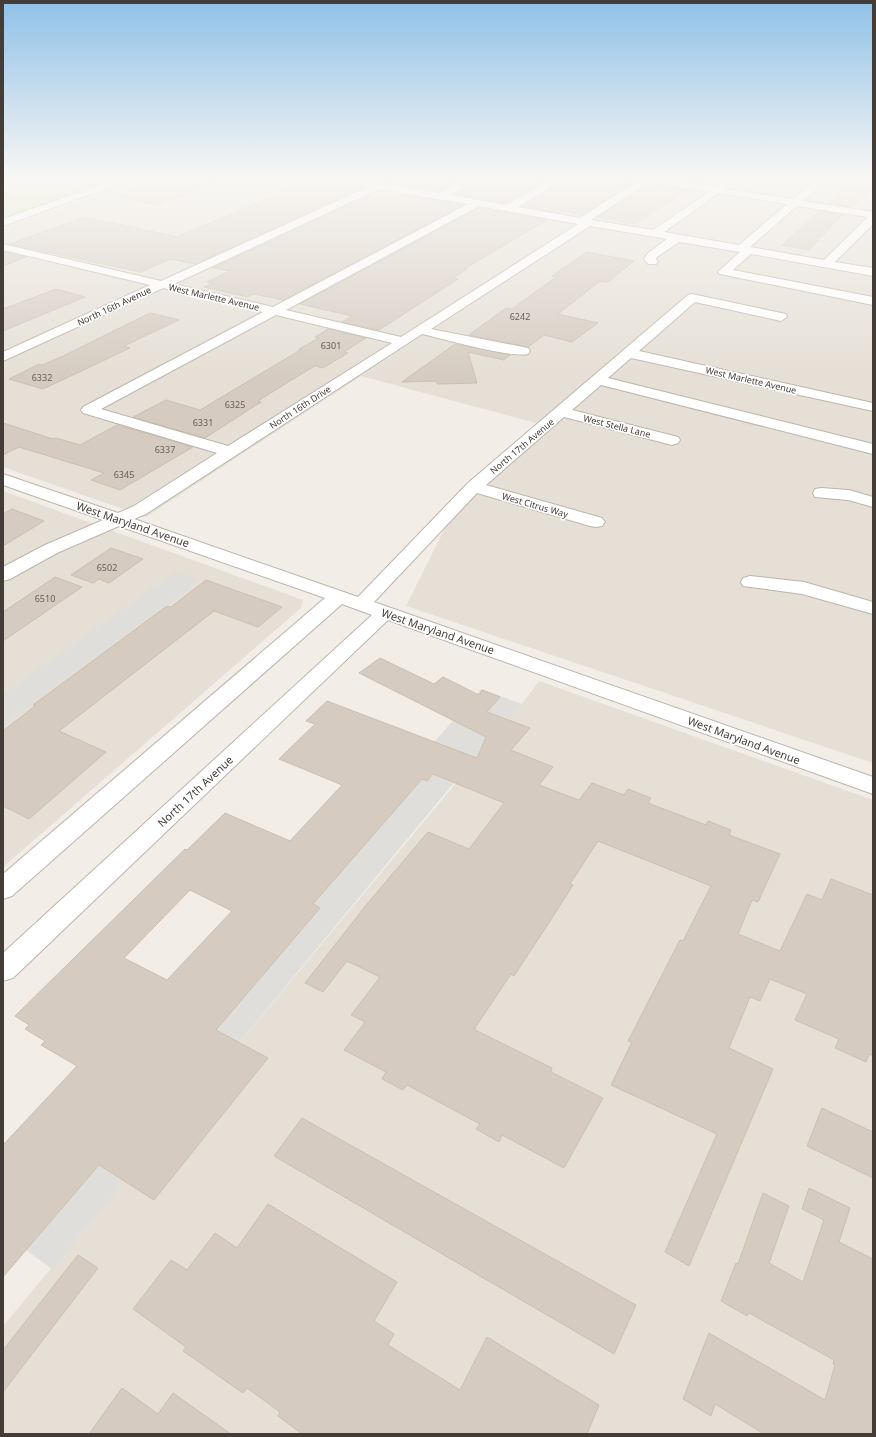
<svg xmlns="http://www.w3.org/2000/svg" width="876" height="1437" viewBox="0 0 876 1437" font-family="'Noto Sans',sans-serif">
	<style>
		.residential { fill: #e5dfd5 }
		.green { fill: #d1e2b3 }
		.parking { fill: #e0dedb }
		.building { fill: #d5cbc0; stroke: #ccbfb1; fill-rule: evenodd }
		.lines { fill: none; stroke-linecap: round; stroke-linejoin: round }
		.minor-casing { stroke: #bcb4aa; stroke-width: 2 }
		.minor { fill: #fff; fill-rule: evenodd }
		.labels { text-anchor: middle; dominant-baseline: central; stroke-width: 3.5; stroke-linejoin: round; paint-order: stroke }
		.far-street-label { font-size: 9px; fill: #443d37; stroke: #fff }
		.number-label { font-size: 9px; fill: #686059 }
		.street-label { font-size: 11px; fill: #443d37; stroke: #fff }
	</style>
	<rect width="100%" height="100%" fill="#f2ede7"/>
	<g class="residential">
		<path d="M145,178H873V269L759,249L741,254L873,277V763L406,606L465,488L540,424L361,376L146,517L3,467V228Z"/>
		<path d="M3,491L303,600L301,608L3,867Z"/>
		<path d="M539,681L873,800V1434H3V1326L522,704Z"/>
	</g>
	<path class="green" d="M3,178H119L3,219Z"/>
	<g class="parking">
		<path d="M176,571L200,580L3,725V694Z"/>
		<path d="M481,689L522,704L447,791L52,1269L26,1250L406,774Z"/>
	</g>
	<g class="building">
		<path d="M171,178H221L222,180L156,205L118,197Z"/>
		<path d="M361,178H464L439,191Z"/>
		<path d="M482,178H551L506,203L454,194Z"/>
		<path d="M567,178H635L636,180L583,215L562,211L559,213L522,206Z"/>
		<path d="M671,178H707L700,183Z"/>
		<path d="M858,178H864L873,188L851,207L828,203Z"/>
		<path d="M307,182L357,190L195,264L171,259L140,272L10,244L85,217L177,237Z"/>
		<path d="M649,184L688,190L635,224L598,217Z"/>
		<path d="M379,191L463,205L283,300L254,294L247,297L204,287L213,283L207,282L230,271L213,268Z"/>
		<path d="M479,208L547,220L464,269H467L453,278L458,279L379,330L342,322L352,316L300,304Z"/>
		<path d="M820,211L842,215L809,250L782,245Z"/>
		<path d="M3,252L26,257L3,266Z"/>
		<path d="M587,252L634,261L608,282L600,281L558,314L598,323L572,342L544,335L528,347L469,335L506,308L512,309L556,277L552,276Z"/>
		<path d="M56,289L85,297L3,331V309Z"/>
		<path d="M150,313L179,320L124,346L130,348L43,389L9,379L39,364L42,365L61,357Z"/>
		<path d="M328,329L366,338L344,352L348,353L323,368L315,366L293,379L258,401L261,402L205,438L133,417L166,400L200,410L302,349H299L319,338L315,337Z"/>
		<path d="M455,344L510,355L504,360L468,352L477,383L437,384V381L402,382Z"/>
		<path d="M3,423L53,439L56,438L80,445L117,425L193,447L120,490L91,480L104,473L19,447L3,455Z"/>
		<path d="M12,509L44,521L3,546V514Z"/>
		<path d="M111,548L143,559L109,583L99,579L93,583L71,575Z"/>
		<path d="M55,577L82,587L3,641V612Z"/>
		<path d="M206,580L282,607L258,627L214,611L59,731L106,752L29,819L3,806V731L35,706L33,705L167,606L171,607Z"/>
		<path d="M380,658L434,684L443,677L479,695L482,690L500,697L487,712L530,728L511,750L553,767L539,785L579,800L592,783L624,795L628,789L651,798L648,803L706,825L708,821L731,830L729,835L780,854L758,902L752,900L738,934L780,951L807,894L822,900L831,879L873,895V1056L869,1054L866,1062L835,1048L839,1039L795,1020L807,994L770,979L760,1001L750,997L729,1048L773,1069L689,1266L665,1252L717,1134L611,1085L632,1042L628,1041L680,940L683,941L711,886L598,841L570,884L573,885L550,921L514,976L511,974L475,1028V1030L552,1068L551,1072L603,1098L564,1168L502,1135L499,1142L476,1129L480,1124L407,1085L403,1090L382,1079L386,1072L344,1050L365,1022L351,1015L380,977L347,961L323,992L305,983L367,904L428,832L469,849L504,803L433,774L427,781L422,779L313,904L320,908L216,1030L268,1058L154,1200L99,1165L3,1277V1145L77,1066L41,1045L45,1041L25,1029L29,1025L15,1016L185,849L187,850L225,813L290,841L342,785L279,759L315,724L306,721L327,701L477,758L486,737L359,673ZM190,890L232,911L167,980L124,958Z"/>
		<path d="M822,1108L873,1132V1178L807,1146Z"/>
		<path d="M302,1118L636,1305L614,1354L274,1156Z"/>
		<path d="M809,1188L850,1208L839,1242L873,1259V1434H764L715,1404L711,1416L683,1399L709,1333L825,1400L835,1365L833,1364L834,1360L749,1313L747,1316L721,1301L736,1263L738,1264L763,1193L789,1206L769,1263L803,1282L824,1220L802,1209Z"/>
		<path d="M268,1204L397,1282L374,1321L394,1334L388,1345L460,1390L487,1337L599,1405L587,1434H302L278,1416L280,1412L247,1388L243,1393L183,1351L186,1347L133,1309L171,1260L187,1270L215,1233L237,1248Z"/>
		<path d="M78,1255L98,1268L3,1392V1350Z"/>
		<path d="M122,1388L158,1414L173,1393L231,1434H89Z"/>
	</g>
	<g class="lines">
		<defs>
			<g id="minor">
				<path d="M120,178H135L3,226V219Z"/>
				<path d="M328,178H351L439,193L468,178H481L450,195L506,205L554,178H566L518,207L580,218L639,180L636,178H660L716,187L722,184L725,185L726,189L793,199L817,178H828L803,201L873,212V224L835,262L873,268V276L751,254L733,270L873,297V305L720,274L718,272L720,270L740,252L679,242L657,257L656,259L658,262L656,264H648L644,259L648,253L667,239L590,226L431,329L528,348L530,351L528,354C510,358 444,339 422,334L146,514L134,519L358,597L468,483L688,295L692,294L786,314L787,317L781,321L695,302L639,351L873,403V411L631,358L608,378L873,444V454L601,385L572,410L678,437L680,440L678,443L672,445L564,417L486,485L602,518L605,522L602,526L596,527L590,526L477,493L374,602L873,777V794L388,620L13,978L3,981V953L372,615L342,604L12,896L3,899V874L325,598L119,526L57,553L10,579L3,581V567L45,545L103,520L3,485V474L118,513L134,506L217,453L83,413L81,410L83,407L263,312L163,288L3,361V352L150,285L3,250V244L161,281L368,187L333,181ZM649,182L709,192L653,230L591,220ZM379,189L468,204L273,307L174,284ZM719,193L787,204L739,245L664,232ZM479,206L578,224L401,337L286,310ZM797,206L868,217L824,260L750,247ZM276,315L392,343L228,446L101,409Z"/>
				<path d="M821,488L849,490L873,497V507L848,500L815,497L813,493L815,489Z"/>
				<path d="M750,576L804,582L873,602V614L802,594L743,586L741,582L743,578Z"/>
			</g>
		</defs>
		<use href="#minor" class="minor-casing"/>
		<use href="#minor" class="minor"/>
	</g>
	<linearGradient id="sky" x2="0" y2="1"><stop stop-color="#8fc1e8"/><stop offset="0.47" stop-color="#f9f7f4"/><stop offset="1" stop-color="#f9f7f4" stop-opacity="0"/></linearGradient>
	<rect width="876" height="379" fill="url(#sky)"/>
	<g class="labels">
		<g class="far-street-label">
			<text transform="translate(214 297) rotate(13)">West Marlette Avenue</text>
			<text transform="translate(114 306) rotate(-25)">North 16th Avenue</text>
			<text transform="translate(751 380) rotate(13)">West Marlette Avenue</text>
			<text transform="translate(300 407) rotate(-33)">North 16th Drive</text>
			<text transform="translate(617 426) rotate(14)">West Stella Lane</text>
			<text transform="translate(522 446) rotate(-40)">North 17th Avenue</text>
			<text transform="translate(535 505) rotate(16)">West Citrus Way</text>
		</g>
		<g class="number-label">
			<text x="520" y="316">6242</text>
			<text x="331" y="345">6301</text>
			<text x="42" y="377">6332</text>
			<text x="235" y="404">6325</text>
			<text x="203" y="422">6331</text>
			<text x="165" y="449">6337</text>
			<text x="124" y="474">6345</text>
			<text x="107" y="567">6502</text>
			<text x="45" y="598">6510</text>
		</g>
		<g class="street-label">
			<text transform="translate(133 524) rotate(19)">West Maryland Avenue</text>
			<text transform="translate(438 631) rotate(19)">West Maryland Avenue</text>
			<text transform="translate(744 740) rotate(20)">West Maryland Avenue</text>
			<text transform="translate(195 791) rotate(-43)">North 17th Avenue</text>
		</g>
	</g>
	<rect width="876" height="1437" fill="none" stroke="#443d37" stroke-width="8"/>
</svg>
